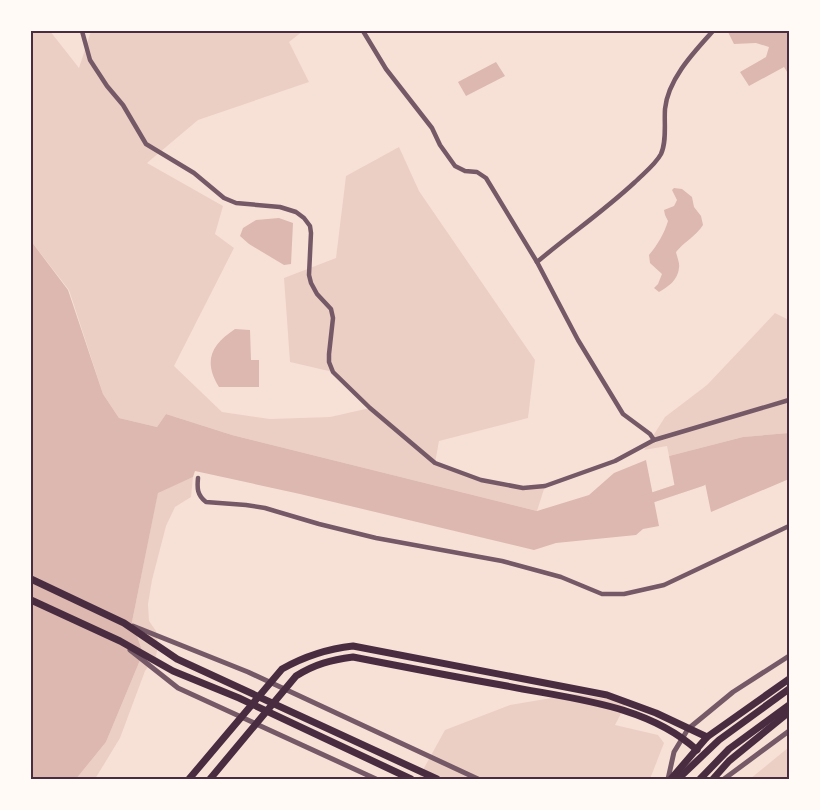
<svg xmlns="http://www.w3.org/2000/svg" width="820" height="810" viewBox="0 0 820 810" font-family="Rubik,sans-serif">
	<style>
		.green { fill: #ebcfc5 }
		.water { fill: #dcb8b0 }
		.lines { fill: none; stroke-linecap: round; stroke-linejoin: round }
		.canal { stroke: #dcb8b0; stroke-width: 10 }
		.minor { stroke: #755966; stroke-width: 4.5 }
		.tertiary { stroke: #755966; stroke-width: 5 }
		.primary { stroke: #4a2c40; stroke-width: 7 }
		.trunk { stroke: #4a2c40; stroke-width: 7 }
		.neatline { fill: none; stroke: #4a2c40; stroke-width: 2 }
	</style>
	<rect width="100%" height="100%" fill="#f7e1d7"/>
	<g class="green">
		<path d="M31,31H50L79,68L91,31H303L289,42L309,82L198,120L147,163L223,206L215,234L234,248L174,366L222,412L270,419L330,417L370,408L333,372L290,362L284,278L336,258L346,176L399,147L419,191L535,360L528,418L439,441L435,463L481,480L523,488L545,486L537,511L232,435L166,414L157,427L119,418L103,394L69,290L31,241Z"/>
		<path d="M775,313L789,320V433L743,437L669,456L667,446L644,450L665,417L707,385Z"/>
		<path d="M193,477L191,497L175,507L166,526L152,580L148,604L149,621L156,631L158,646L156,656L145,671L120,738L95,779H76L106,742L143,653L132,622L158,492Z"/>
		<path d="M575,694L627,702L615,725L658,735L664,743L650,779H418L445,730L510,705Z"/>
		<path d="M789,747V779H750Z"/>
	</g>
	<g class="water">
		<path d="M789,31V75L784,67L749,86L740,72L766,57L769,47L756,43L734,44L728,32Z"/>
		<path d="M496,62L505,76L466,96L458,82Z"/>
		<path d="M674,188L682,189L692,197L694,207L701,216L703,225C696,236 684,242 676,252C677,257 680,263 679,268C678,280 668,287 659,292L654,288L658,284L662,274L650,263L649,255C658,244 664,234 668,221L665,215L664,210L674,206L677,200L672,190Z"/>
		<path d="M279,218L293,223L291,264L284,265L249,244L240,236L243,228L256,220Z"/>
		<path d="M31,241L68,290L103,394L119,418L157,427L166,414L232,435L537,511L589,495L614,473L646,460L659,526L643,529L636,535L556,543L534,550L300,494L195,471L193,477L158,493L132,622L143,653L106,742L76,779H31Z"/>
		<path d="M235,329L250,330L251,360H259V387H219C203,361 211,345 235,329Z"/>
		<path d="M789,433V479L711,512L705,483L675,488L669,456L743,437Z"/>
	</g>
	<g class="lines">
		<path class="canal" d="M642,501L702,481"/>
		<g class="minor">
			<path d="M82,31L90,60L107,86L123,105L146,144L194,173L224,198L236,203L280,207L296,212L304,218L310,226L311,233L309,275L311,283L317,294L331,309L333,318L329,354V362L333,372L370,408L435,463L481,480L523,488L545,486L615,461L654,440"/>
			<path d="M363,31L386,69L432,128L440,145L455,166L465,171L477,172L486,178L537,262L578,340L623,414L650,434L654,440L789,400"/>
			<path d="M537,262C569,235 604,211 635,182C644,173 655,165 661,154C667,141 664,123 665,109C668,79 694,52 713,31"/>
			<path d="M198,478C197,488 197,495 206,502L246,505L265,508L319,524L376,538L502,561L561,577L602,594H624L664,585L789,526"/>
		</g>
		<g class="tertiary">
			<path d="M133,626L248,672L478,779"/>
			<path d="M130,650L178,688L376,779"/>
			<path d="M668,779L674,752L688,729L733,692L789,656"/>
			<path d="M724,779L789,731"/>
		</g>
		<g class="primary">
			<path d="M31,579L124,623L177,659L437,779"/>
			<path d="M31,600L120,641L173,671L239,698L411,779"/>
			<path d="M189,779L282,669C305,656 326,649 353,646L607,695L656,713L707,737"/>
			<path d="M210,779L296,676C315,664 331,660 353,657C404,667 456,677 507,686C572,699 646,704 697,750"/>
		</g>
		<g class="trunk">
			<path d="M671,779L707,737L789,679"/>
			<path d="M678,779L719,740L789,689"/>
			<path d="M700,779L729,749L789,705"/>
			<path d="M713,779L729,761L789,712"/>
		</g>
	</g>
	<rect width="820" height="810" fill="none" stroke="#fffaf5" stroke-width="65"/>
	<rect x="32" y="32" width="756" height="746" class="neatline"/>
</svg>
